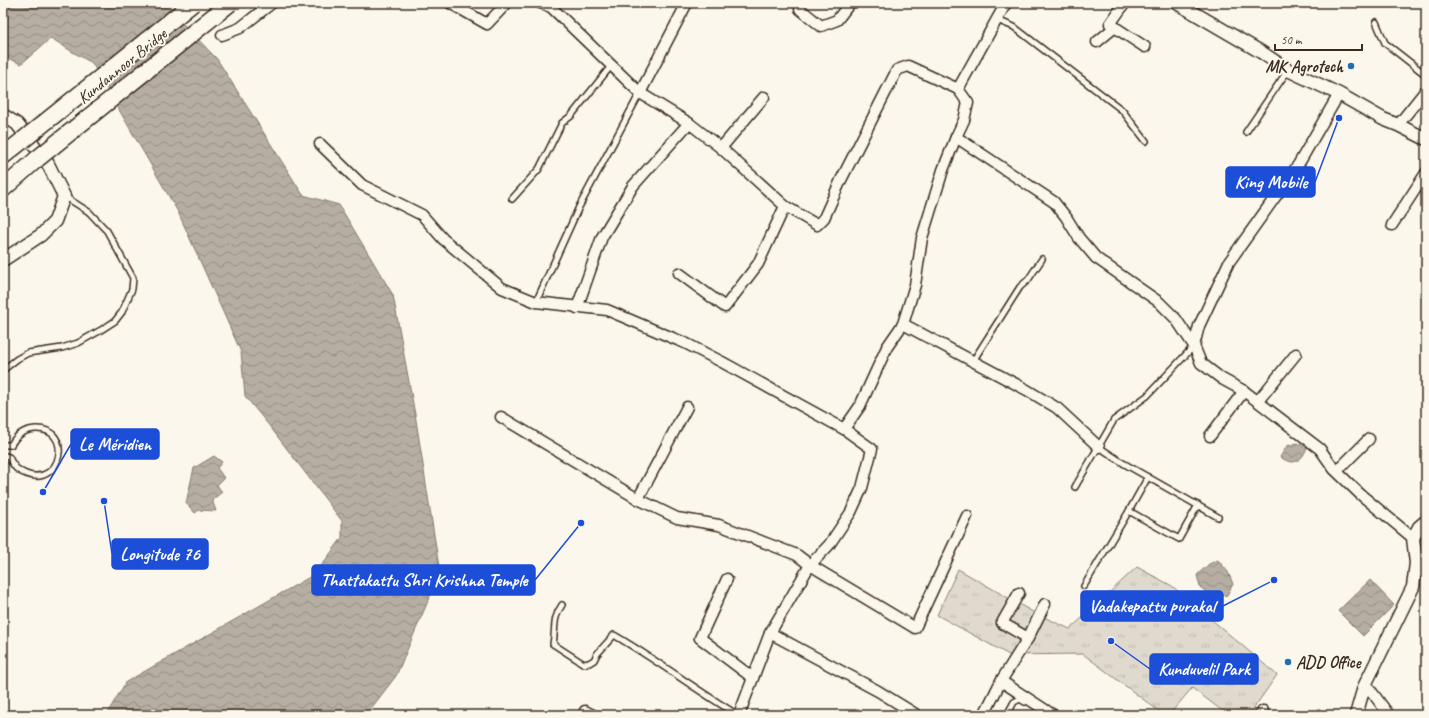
<svg xmlns="http://www.w3.org/2000/svg" width="1429" height="718" viewBox="0 0 1429 718" font-family="Caveat,sans-serif">
	<style>
		.grass { fill: url(#grass-tufts); stroke: #8d8276 }
		.water { fill: url(#water-waves); stroke: #85796d }
		.lines { fill: none; stroke-linecap: round; stroke-linejoin: round }
		.service-casing { stroke: #3b2a1e; stroke-width: 8 }
		.minor-casing { stroke: #3b2a1e; stroke-width: 13 }
		.tertiary-casing { stroke: #3b2a1e; stroke-width: 15 }
		.trunk-casing { stroke: #3b2a1e; stroke-width: 19 }
		.service { stroke: #fbf7ec; stroke-width: 5 }
		.minor { stroke: #fbf7ec; stroke-width: 10 }
		.tertiary { stroke: #fbf7ec; stroke-width: 12 }
		.trunk { stroke: #fbf7ec; stroke-width: 16 }
		.trunk-bridge-casing { stroke: #3b2a1e; stroke-width: 19; stroke-linecap: butt }
		.trunk-bridge { stroke: #fbf7ec; stroke-width: 16 }
		.poi-dot { fill: #1f6fb2; stroke: #fbf7ec; stroke-width: 1.5 }
		.labels { text-anchor: middle; dominant-baseline: central; stroke-width: 4; stroke-linejoin: round; paint-order: stroke }
		.street-label { font-size: 17px; fill: #3b2a1e; stroke: #fbf7ec }
		.poi-label { font-size: 17px; font-weight: bold; fill: #3b2a1e; stroke: #fbf7ec; text-anchor: end }
		.leader { fill: none; stroke: #1d4ed8; stroke-width: 1.5 }
		.callout-dot { fill: #1d4ed8; stroke: #fbf7ec; stroke-width: 1.5 }
		.callout { fill: #1d4ed8; stroke: #1d4ed8; stroke-width: 1.5 }
		.callout-label { font-size: 18px; text-anchor: middle; font-weight: bold; fill: #fff }
	</style>
	<defs>
		<pattern id="grass-tufts" width="24" height="20" patternUnits="userSpaceOnUse"><rect width="24" height="20" fill="#dfd9ce"/><path d="M3 7l-1-3M5 7V3M7 7l1-3M15 17l-1-3M17 17v-4M19 17l1-3" fill="none" stroke="#c0bab0"/></pattern>
		<pattern id="water-waves" width="16" height="10" patternUnits="userSpaceOnUse"><rect width="16" height="10" fill="#b6aea2"/><path d="M0 5q4-4 8 0t8 0" fill="none" stroke="#958e83"/></pattern>
	</defs>
	<rect width="100%" height="100%" fill="#fbf7ec"/>
	<filter id="ink" filterUnits="userSpaceOnUse"><feTurbulence type="fractalNoise" baseFrequency=".025" numOctaves="2"/><feDisplacementMap in="SourceGraphic" scale="8" xChannelSelector="R" yChannelSelector="G"/><feConvolveMatrix kernelMatrix="1 2 1 2 8 2 1 2 1" color-interpolation-filters="sRGB"/></filter>
	<g filter="url(#ink)">
		<path class="grass" d="M1137,567L1172,586L1277,675L1249,715H1228L1192,688L1169,715H1164L1083,654L1009,655L937,615L958,569L1031,611L1070,629Z"/>
		<g class="water">
			<path d="M3,3H163L217,59L303,195L339,205L393,295L416,420L440,573L396,676L366,715H106L126,682L315,574L342,538V521L271,428L245,396L241,352L178,212L92,63L71,51L51,38L21,64L3,56Z"/>
			<path d="M1297,443L1307,447C1305,454 1300,462 1292,462C1288,462 1283,459 1280,457L1287,446Z"/>
			<path d="M214,456L222,462L217,468L224,478L217,485L222,492L212,500L216,511L199,510L195,513L186,503L194,468Z"/>
			<path d="M1218,560L1228,572L1233,584L1227,595L1214,598L1200,587L1197,575L1209,564Z"/>
			<path d="M1370,580L1394,605L1363,636L1338,611Z"/>
		</g>
		<g class="lines">
			<defs>
				<g id="service">
					<path d="M997,20L1014,27L1122,110L1146,141"/>
					<path d="M1376,22L1385,43L1426,75"/>
					<path d="M1246,132L1288,70"/>
					<path d="M512,199L539,169L562,123L571,116L611,66"/>
					<path d="M536,302L579,207L640,93"/>
					<path d="M973,361L1020,287L1028,280L1042,259"/>
					<path d="M3,370L17,359L28,353L62,348L78,343L101,330L115,321L122,312L132,289L133,278L107,231L89,212L64,196"/>
					<path d="M3,445H11C16,435 24,430 35,429C74,427 62,488 26,474C17,471 12,465 9,457L3,455"/>
					<path d="M1099,447L1123,463L1218,517"/>
					<path d="M1075,487L1114,420L1147,396L1194,346"/>
					<path d="M1129,511L1148,477"/>
					<path d="M1084,586L1129,511L1179,539L1198,505"/>
					<path d="M562,605C552,619 556,628 553,644L584,664L589,663L594,660L597,654L614,635C657,660 696,690 738,715"/>
					<path d="M1007,715L1014,702L1020,699L1025,702"/>
				</g>
				<g id="minor">
					<path d="M450,3L487,24L507,3"/>
					<path d="M540,3L551,7L640,93L689,123L721,148L785,206L817,225L824,218L841,180L897,70L908,66L958,89L1006,3"/>
					<path d="M1125,3L1110,24L1145,47"/>
					<path d="M800,9L821,26L837,20L850,3"/>
					<path d="M222,35L240,28L272,3"/>
					<path d="M1097,42L1115,27"/>
					<path d="M640,93L687,3"/>
					<path d="M1398,125L1426,90"/>
					<path d="M956,137L1054,202L1066,217L1079,238L1096,258L1159,302L1176,319L1194,346L1201,363L1222,379L1244,391L1320,449L1334,469L1360,494L1413,538"/>
					<path d="M320,144L362,185L422,215L443,239L502,288L536,302L607,310L687,344L722,362L844,429"/>
					<path d="M721,148L764,97"/>
					<path d="M1392,225L1426,173"/>
					<path d="M679,273L725,307L758,264L785,206"/>
					<path d="M577,308L602,237L633,186L689,123"/>
					<path d="M903,324L1027,390L1057,408L1099,447"/>
					<path d="M1194,346L1199,326L1229,262L1298,165L1339,94"/>
					<path d="M1258,401L1296,354"/>
					<path d="M501,417L638,499L677,518L719,525L797,555L810,565L915,628L967,516"/>
					<path d="M1210,436L1244,391"/>
					<path d="M1337,471L1369,439"/>
					<path d="M638,499L687,407"/>
					<path d="M1416,563L1426,575"/>
					<path d="M727,579L700,638L753,678"/>
					<path d="M1019,593L1002,623L1028,638"/>
					<path d="M770,633L878,691L917,715"/>
					<path d="M1001,681L1028,638L1045,604"/>
					<path d="M1366,684L1389,715"/>
					<path d="M585,711L593,715"/>
					<path d="M739,715L770,633L810,565L829,545L851,512L862,488L872,449L844,429L860,406L887,347L903,324L915,285L922,238L943,170L956,137L964,120L968,103L958,89"/>
					<path d="M984,715L1001,681L1053,715"/>
					<path d="M1260,715L1263,711"/>
				</g>
				<g id="tertiary">
					<path d="M1177,3L1261,52L1288,70L1339,94L1383,119L1398,125L1426,139"/>
					<path d="M3,115L17,124L47,162L64,196L55,221L41,235L3,260"/>
					<path d="M1356,715L1364,687L1413,587L1416,563L1413,538L1419,527L1426,521"/>
				</g>
				<g id="trunk">
					<path d="M3,156L23,140"/>
					<path d="M3,189L37,159"/>
				</g>
			</defs>
			<use href="#service" class="service-casing"/>
			<use href="#minor" class="minor-casing"/>
			<use href="#tertiary" class="tertiary-casing"/>
			<use href="#trunk" class="trunk-casing"/>
			<use href="#service" class="service"/>
			<use href="#minor" class="minor"/>
			<use href="#tertiary" class="tertiary"/>
			<use href="#trunk" class="trunk"/>
			<defs>
				<g id="trunk-bridge">
					<path d="M23,140L193,3"/>
					<path d="M37,159L230,3"/>
				</g>
			</defs>
			<use href="#trunk-bridge" class="trunk-bridge-casing"/>
			<use href="#trunk-bridge" class="trunk-bridge"/>
		</g>
	</g>
	<g class="poi-dot">
		<circle cx="1351" cy="66" r="4"/>
		<circle cx="1288" cy="662" r="4"/>
	</g>
	<g class="labels">
		<g class="street-label">
			<text transform="translate(122 66) rotate(-39)">Kundannoor Bridge</text>
		</g>
		<g class="poi-label">
			<text x="1343" y="66">MK Agrotech</text>
			<text x="1296" y="662" text-anchor="start">ADD Office</text>
		</g>
	</g>
	<path class="leader" d="M1339 118L1315 182M43 492L71 444M104 501L112 554M581 523L535 580M1274 580L1223 606M1111 641L1150 669"/>
	<g class="callout-dot">
		<circle cx="1339" cy="118" r="4"/>
		<circle cx="43" cy="492" r="4"/>
		<circle cx="104" cy="501" r="4"/>
		<circle cx="581" cy="523" r="4"/>
		<circle cx="1274" cy="580" r="4"/>
		<circle cx="1111" cy="641" r="4"/>
	</g>
	<g class="callout">
		<rect x="1226" y="167" width="89" height="30" rx="4"/>
		<rect x="71" y="429" width="88" height="30" rx="4"/>
		<rect x="112" y="539" width="96" height="30" rx="4"/>
		<rect x="312" y="565" width="223" height="30" rx="4"/>
		<rect x="1081" y="591" width="142" height="30" rx="4"/>
		<rect x="1150" y="654" width="108" height="30" rx="4"/>
	</g>
	<g class="callout-label">
		<text x="1271" y="188">King Mobile</text>
		<text x="115" y="450">Le Méridien</text>
		<text x="160" y="560">Longitude 76</text>
		<text x="424" y="586">Thattakattu Shri Krishna Temple</text>
		<text x="1152" y="612">Vadakepattu purakal</text>
		<text x="1204" y="675">Kunduvelil Park</text>
	</g>
	<rect width="1429" height="718" fill="none" stroke="#fbf7ec" stroke-width="16"/>
	<rect x="8" y="8" width="1413" height="702" fill="none" stroke="#3b2a1e" stroke-width="1.5" filter="url(#ink)"/>
	<path d="M1275 44v6h87v-6" fill="none" stroke="#3b2a1e" stroke-width="2"/>
	<text x="1281" y="44" font-size="12" fill="#3b2a1e" stroke="#fbf7ec" stroke-width="3" paint-order="stroke">50 m</text>
</svg>
